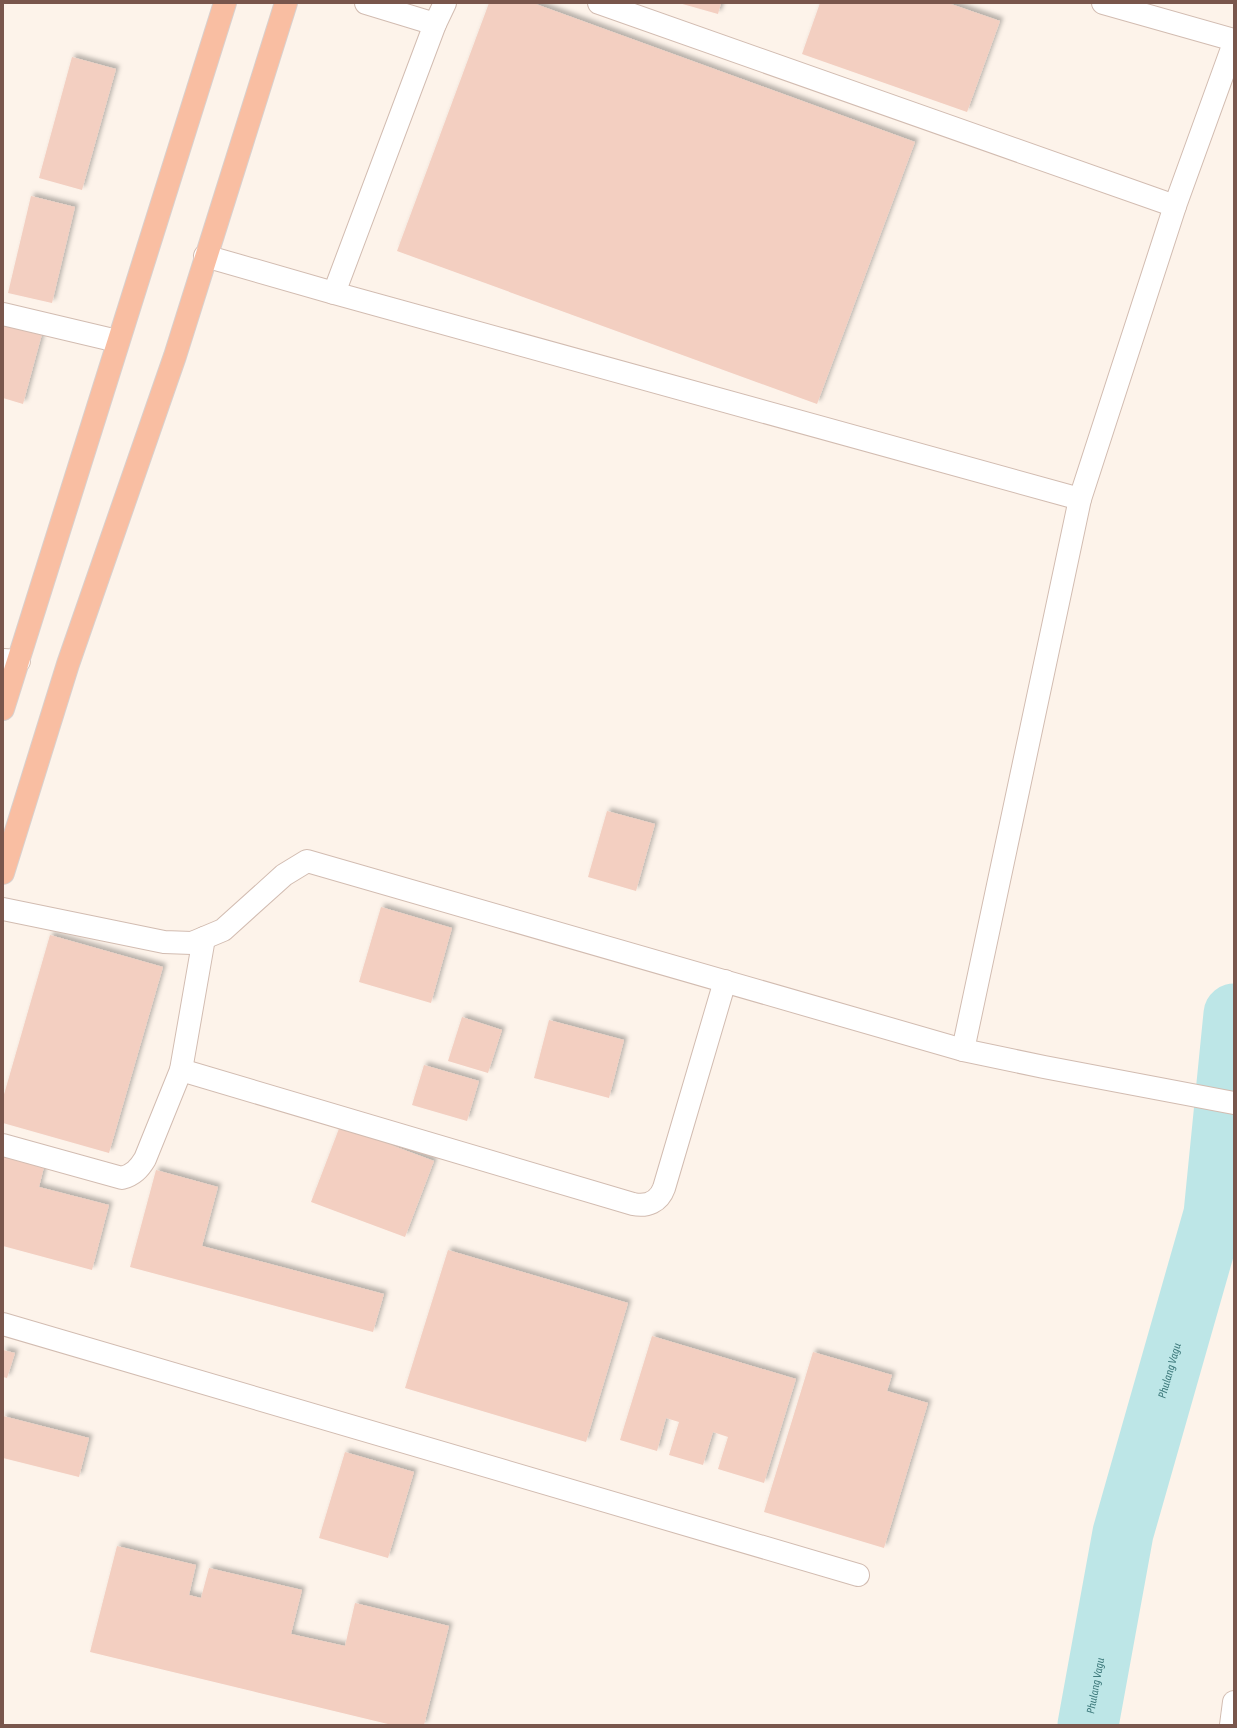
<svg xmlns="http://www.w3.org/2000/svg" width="1237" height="1728" viewBox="0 0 1237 1728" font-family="'Asap Condensed',sans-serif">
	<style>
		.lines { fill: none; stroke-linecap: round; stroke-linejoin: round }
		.river { stroke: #bde6e7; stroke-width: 61 }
		.building { fill: #f3cfc1; filter: url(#shadow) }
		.minor-casing { stroke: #d2bcb1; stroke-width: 24 }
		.tertiary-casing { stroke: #d2bcb1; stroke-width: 24 }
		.trunk-casing { stroke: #d9d0cd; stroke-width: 24 }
		.minor { stroke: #fff; stroke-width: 22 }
		.tertiary { stroke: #fff; stroke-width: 22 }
		.trunk { stroke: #f9bea2; stroke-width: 22 }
		.labels { text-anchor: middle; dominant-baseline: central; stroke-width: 4; stroke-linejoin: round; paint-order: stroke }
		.water-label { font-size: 11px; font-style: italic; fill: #3f7b7d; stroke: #fff8f1 }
	</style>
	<defs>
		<filter id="shadow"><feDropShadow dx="3.5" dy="-3.5" stdDeviation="2" flood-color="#0004"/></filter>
	</defs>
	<rect width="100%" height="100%" fill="#fdf3ea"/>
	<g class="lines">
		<path class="river" id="s1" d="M1088,1725L1123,1533L1214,1214L1234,1014"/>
	</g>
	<g class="building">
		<path d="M489,3H533L915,142L817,404L397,251Z"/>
		<path d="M679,3H721L718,14Z"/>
		<path d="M820,3H948L1000,21L967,112L802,54Z"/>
		<path d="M72,57L116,69L82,190L39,178Z"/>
		<path d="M31,196L75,207L52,303L8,293Z"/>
		<path d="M3,323L42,334L23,404L3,398Z"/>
		<path d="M607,811L655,824L636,891L588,877Z"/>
		<path d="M381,907L452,928L431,1003L359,982Z"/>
		<path d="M50,935L163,967L109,1153L3,1123V1098Z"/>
		<path d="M462,1017L502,1030L488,1073L448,1061Z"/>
		<path d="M549,1020L624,1040L609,1098L534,1078Z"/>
		<path d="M424,1065L479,1081L467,1121L412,1105Z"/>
		<path d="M340,1126L434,1161L405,1237L311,1202Z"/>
		<path d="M3,1152L45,1163L39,1187L109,1205L92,1270L3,1246Z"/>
		<path d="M156,1170L218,1187L202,1246L384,1294L373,1332L130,1267Z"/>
		<path d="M448,1250L628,1303L586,1442L405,1388Z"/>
		<path d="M652,1336L796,1379L764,1483L718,1469L728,1437L713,1432L703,1465L669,1455L679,1422L666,1418L657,1451L620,1440Z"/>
		<path d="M3,1350L15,1353L7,1378L3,1377Z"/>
		<path d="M813,1352L892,1375L887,1391L928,1403L884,1548L764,1512Z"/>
		<path d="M3,1416L89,1438L79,1477L3,1458Z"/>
		<path d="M345,1452L414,1472L388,1558L319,1538Z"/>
		<path d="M117,1546L196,1565L189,1595L201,1598L209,1568L302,1590L291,1634L345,1646L355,1603L449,1626L424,1725H392L90,1652Z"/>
	</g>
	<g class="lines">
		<defs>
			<g id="minor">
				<path d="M366,3L435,24"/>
				<path d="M599,3L1175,206"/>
				<path d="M1103,3L1234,40"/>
				<path d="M205,256L334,293L435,24L445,3"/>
				<path d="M334,293L1080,499"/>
				<path d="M3,314L117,341"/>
				<path d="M3,909L164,942L192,943L223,930L284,875L307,861L963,1050L1044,1067L1234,1103"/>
				<path d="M963,1050L1080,499L1175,206L1234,43"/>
				<path d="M181,1070L633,1204C647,1207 659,1202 664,1188L725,981"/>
				<path d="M3,1145L122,1178C133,1175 139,1169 145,1159L181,1070L204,938"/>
				<path d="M3,1324L858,1575"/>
				<path d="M1231,1725L1234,1702"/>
			</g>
			<path id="tertiary" d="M3,660L19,661"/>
			<g id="trunk">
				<path d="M3,709L225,3"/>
				<path d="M3,873L68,664L175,356L286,3"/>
			</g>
		</defs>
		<use href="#minor" class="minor-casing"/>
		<use href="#tertiary" class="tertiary-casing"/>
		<use href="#trunk" class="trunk-casing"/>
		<use href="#minor" class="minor"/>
		<use href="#tertiary" class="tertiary"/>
		<use href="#trunk" class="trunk"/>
	</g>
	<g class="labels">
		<g class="water-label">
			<text stroke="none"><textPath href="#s1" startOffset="364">Phulang Vagu</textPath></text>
			<text stroke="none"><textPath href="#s1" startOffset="40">Phulang Vagu</textPath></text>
		</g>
	</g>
	<rect width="1237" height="1728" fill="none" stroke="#79564c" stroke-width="8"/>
</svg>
